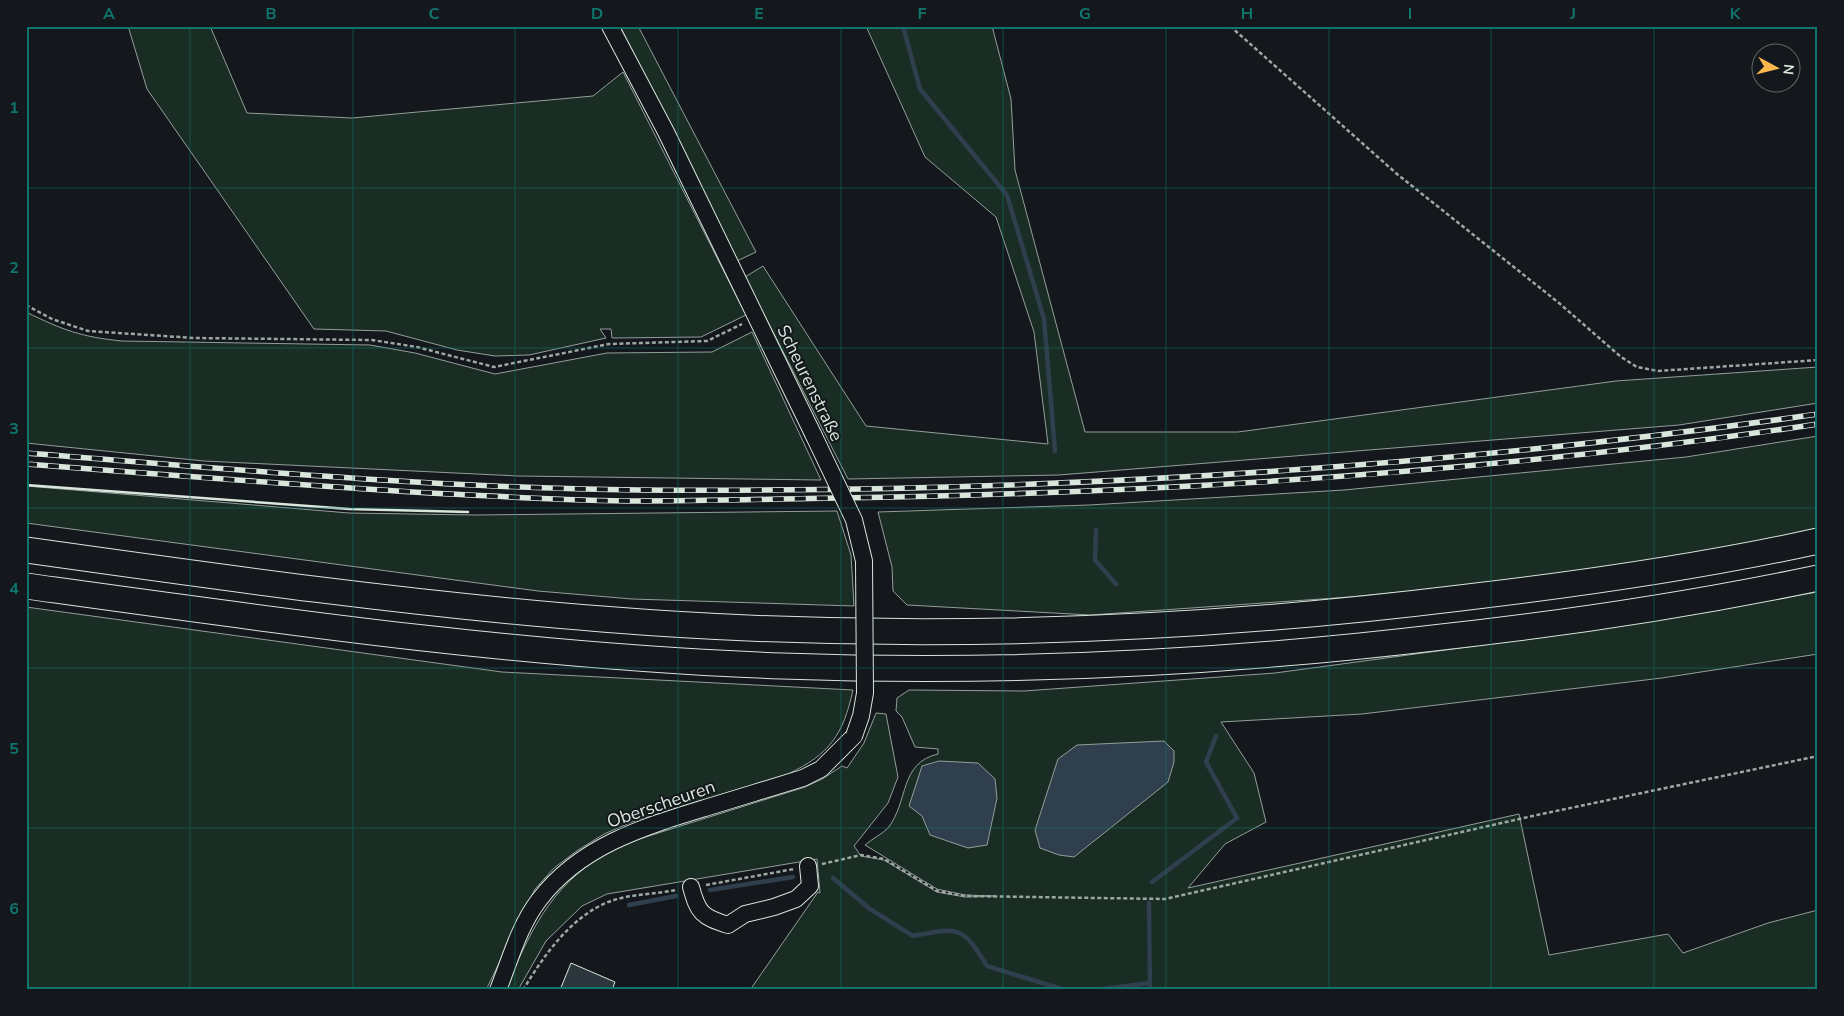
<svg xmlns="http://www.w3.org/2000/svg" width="1844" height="1016" viewBox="0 0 1844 1016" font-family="'Nunito Sans',sans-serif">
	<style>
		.green { fill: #1a2d24; stroke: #939e99 }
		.water { fill: #2f3f4d; stroke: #939e99 }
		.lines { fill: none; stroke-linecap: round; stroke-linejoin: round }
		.stream { stroke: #2f3f4d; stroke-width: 4.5 }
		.building { fill: #2c363c; stroke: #d8e6dc }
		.minor-casing { stroke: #d8e6dc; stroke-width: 18 }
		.highway-casing { stroke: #d8e6dc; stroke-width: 27 }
		.path { stroke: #9da8a2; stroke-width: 2.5; stroke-dasharray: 4 2.5; stroke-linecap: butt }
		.minor { stroke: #14181c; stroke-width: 16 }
		.highway { stroke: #14181c; stroke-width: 25 }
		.rail-casing { stroke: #d8e6dc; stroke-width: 5.5 }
		.rail { stroke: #14181c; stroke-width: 4; stroke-dasharray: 11; stroke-linecap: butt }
		.minor-bridge-casing { stroke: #d8e6dc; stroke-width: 18; stroke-linecap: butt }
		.minor-bridge { stroke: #14181c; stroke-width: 16 }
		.wall { stroke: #d8e6dc; stroke-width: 2.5 }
		.grid { fill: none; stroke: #0f766e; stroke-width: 1; stroke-opacity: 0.55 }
		.labels { text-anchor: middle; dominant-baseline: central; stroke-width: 4; stroke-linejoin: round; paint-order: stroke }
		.street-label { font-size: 18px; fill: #d8e6dc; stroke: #14181c }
		.neatline { fill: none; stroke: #0f766e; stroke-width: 2 }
		.grid-label { font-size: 16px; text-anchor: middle; font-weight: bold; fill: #0f766e }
	</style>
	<rect width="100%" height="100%" fill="#14181c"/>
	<g class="green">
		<path d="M128,26H210L247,113L352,118L593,96L623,72L746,315L701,337L612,338L611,329H600L606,338L529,355L495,356L457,350L386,331L314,329L147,89Z"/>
		<path d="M620,26H638L756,252L737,261Z"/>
		<path d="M866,26H992L1011,99L1015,170L1085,432H1238L1616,381L1818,367V403L1679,425L1059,475L848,479L745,277L763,266L866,426L1048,444L1034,332L996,217L925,157Z"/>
		<path d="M26,312C63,330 81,337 122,341L370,345L415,353L495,374L607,353L712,352L752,332L821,480L518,476L204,461L26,443Z"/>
		<path d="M1818,436V530L1671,562L1543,578L1350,597L1090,615L907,605L893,591L892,567L878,512L1089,505L1344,490L1686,457Z"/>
		<path d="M26,486L349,513L476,515L837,511L851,555L854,606L632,599L538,591L26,523Z"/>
		<path d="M1818,592V654L1662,678L1362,714L1221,722L1254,773L1266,822L1225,844L1188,888L1519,814L1549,955L1668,934L1683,953L1768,923L1818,910L1817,990H750L818,892L820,893L817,859L607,894L582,906L546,941L518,990H505C534,923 553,881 620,845L805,787L822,779L842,766L847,768L864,743L876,713L886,714L898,777L888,803L854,846L861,856L884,860L937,892L965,897L995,896L965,895L937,889L865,845C872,839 882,834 888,828C909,801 899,763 938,754V749L915,747L902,717L896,711L897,698L909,690L1024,691L1275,673L1586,631Z"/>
		<path d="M26,607L502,672L853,690C843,735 830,754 788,774L632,822L604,834L578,850L554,868L535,889L486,990H26Z"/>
	</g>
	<g class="water">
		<path d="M1164,741L1174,751V762L1168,782L1074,857L1059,855L1040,848L1035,830L1058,759L1077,745Z"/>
		<path d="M939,761L978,763L995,779L997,798L987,845L968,848L930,835L922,816L909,806L922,766Z"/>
	</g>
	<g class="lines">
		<g class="stream">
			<path d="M903,26L920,89L1007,195L1044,319L1055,451"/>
			<path d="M1096,530L1095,560L1116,584"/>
			<path d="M833,878L870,909L913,936C958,927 962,925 987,966L1065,990"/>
			<path d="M1152,882L1237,818L1206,762L1216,736"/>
			<path d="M710,890L793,877"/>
			<path d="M1149,903L1150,990"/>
			<path d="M629,905L676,896"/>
			<path d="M1096,990L1150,983"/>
		</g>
	</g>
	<path class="building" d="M571,963L615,982L612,990H560Z"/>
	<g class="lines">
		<defs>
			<g id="minor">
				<path d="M610,26L666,132L814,436"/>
				<path d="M691,887C698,913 702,917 728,925L745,914L774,907L796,899L810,886L808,866"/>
				<path d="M498,990C510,960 519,926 539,900C580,846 643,827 705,808C738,798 770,788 803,778L821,769L854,736"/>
			</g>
			<g id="highway">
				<path d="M26,550C218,577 409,604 602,619C887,642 1176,633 1460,598C1580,584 1700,567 1818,541"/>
				<path d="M26,586C278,621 529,657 782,666C1002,674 1224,663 1442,637C1568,623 1694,604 1818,578"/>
			</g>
		</defs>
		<use href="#minor" class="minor-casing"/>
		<use href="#highway" class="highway-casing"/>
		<g class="path">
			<path d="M1230,26L1397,174L1559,303L1621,357L1637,367L1658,371L1818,360"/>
			<path d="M26,305L52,319L88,331L194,338L372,340L417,347L494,367L609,344L707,341L742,324"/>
			<path d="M822,864L861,855L884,859L937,891L965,896L1165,899L1537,815L1818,756"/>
			<path d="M706,885L794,869"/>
			<path d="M523,990C544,955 572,915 611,901C631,894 656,894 676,890"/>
		</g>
		<use href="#minor" class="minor"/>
		<use href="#highway" class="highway"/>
		<defs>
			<g id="rail">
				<path d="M26,453C230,469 435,488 639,490C1033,493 1428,470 1818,414"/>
				<path d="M26,464C167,475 308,486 449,494C512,497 576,501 639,501C705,501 771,499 837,498C1165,493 1493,473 1818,424"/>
			</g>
		</defs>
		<use href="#rail" class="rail-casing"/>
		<use href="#rail" class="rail"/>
		<defs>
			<path id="minor-bridge" d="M814,436L854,520L864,561L865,693L861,716L854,736"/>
		</defs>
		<use href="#minor-bridge" class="minor-bridge-casing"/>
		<use href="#minor-bridge" class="minor-bridge"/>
		<path class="wall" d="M26,485L349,509L468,512"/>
	</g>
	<path class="grid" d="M190,26V990M353,26V990M515,26V990M678,26V990M841,26V990M1003,26V990M1166,26V990M1329,26V990M1491,26V990M1654,26V990M26,188H1818M26,348H1818M26,508H1818M26,668H1818M26,828H1818"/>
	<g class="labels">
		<g class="street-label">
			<text transform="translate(810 383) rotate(64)">Scheurenstraße</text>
			<text transform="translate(661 804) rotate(-19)">Oberscheuren</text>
		</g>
	</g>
	<rect width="1844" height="1016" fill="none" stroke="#14181c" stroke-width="55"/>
	<g transform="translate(1776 68) rotate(97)"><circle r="24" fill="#14181c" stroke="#626a69"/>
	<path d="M0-4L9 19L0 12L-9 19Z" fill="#ffb74d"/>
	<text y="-8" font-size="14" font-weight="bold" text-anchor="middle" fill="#d8e6dc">N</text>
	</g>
	<rect x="28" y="28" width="1788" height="960" class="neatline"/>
	<g class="grid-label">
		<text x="109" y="19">A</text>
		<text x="271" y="19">B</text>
		<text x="434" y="19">C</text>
		<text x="597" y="19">D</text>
		<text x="759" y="19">E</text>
		<text x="922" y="19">F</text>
		<text x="1085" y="19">G</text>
		<text x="1247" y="19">H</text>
		<text x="1410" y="19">I</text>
		<text x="1573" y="19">J</text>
		<text x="1735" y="19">K</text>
		<text x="14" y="113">1</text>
		<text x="14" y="273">2</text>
		<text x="14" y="434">3</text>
		<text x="14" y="594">4</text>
		<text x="14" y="754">5</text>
		<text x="14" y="914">6</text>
	</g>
</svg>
